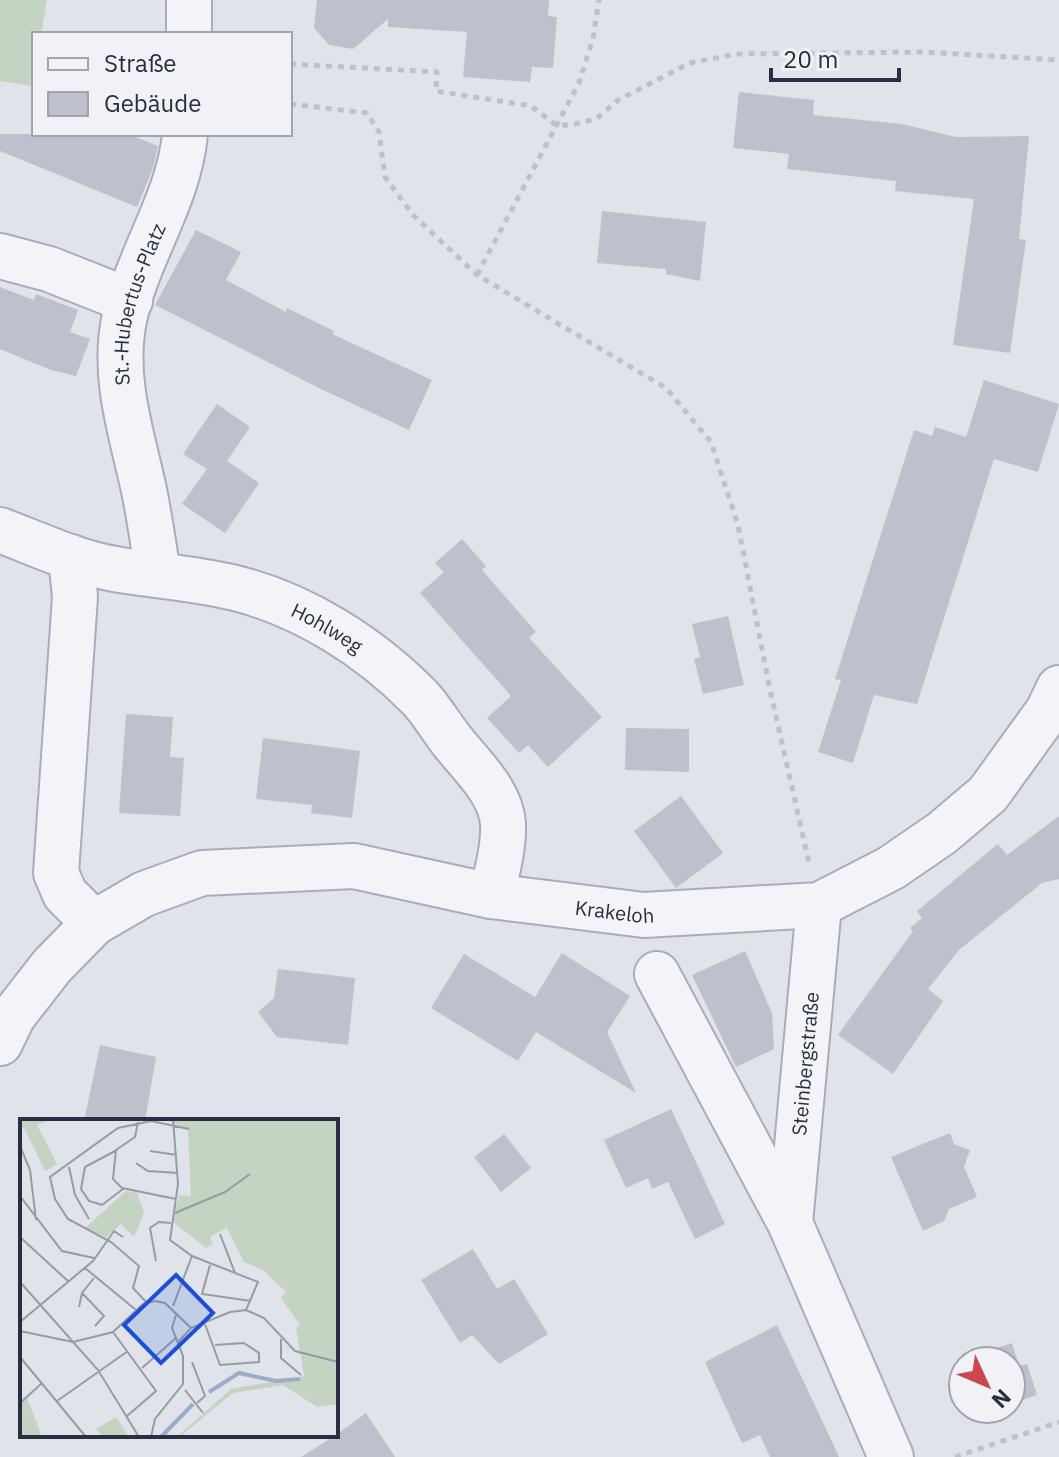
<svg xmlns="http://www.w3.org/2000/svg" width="1059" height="1457" viewBox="0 0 1059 1457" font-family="'IBM Plex Sans',sans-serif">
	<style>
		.green { fill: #c4d3c2 }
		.building { fill: #bec1cc }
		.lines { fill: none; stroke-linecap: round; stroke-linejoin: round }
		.minor-casing { stroke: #a9adb6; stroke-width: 48 }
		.path { stroke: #bec1c7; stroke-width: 5; stroke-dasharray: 6 6; stroke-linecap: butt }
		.minor { stroke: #f3f4f7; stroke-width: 44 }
		.labels { text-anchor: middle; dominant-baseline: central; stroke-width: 6; stroke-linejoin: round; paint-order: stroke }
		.street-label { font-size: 20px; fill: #292f40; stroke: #f0f2f6 }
		.inset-river { fill: none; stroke: #9cacc8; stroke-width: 4 }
		.inset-road { fill: none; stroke: #979ba5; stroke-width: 2 }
		.view { fill: #1d4ed8; fill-opacity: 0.15; stroke: #1d4ed8; stroke-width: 4 }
		.inset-edge { fill: none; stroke: #292f40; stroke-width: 4 }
	</style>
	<rect width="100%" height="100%" fill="#e0e3e9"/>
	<path class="green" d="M0,0H47L41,34H34L31,86L0,81Z"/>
	<g class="building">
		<path d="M317,0H549L548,16L557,17L553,68L532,67L530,82L463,77L467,32L388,27V19L353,49L329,45L314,28Z"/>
		<path d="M739,92L814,100L813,115L902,124L956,137L1029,136L1019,239L1026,240L1010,353L953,345L974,199L895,191L896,181L787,169L789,154L733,148Z"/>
		<path d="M0,134H128L158,146L153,168L137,207L0,151Z"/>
		<path d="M602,211L706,222L700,281L666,274V269L597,263Z"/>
		<path d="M196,230L241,252L226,280L286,312L287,308L334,331L332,334L432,380L409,430L319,388L155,305Z"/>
		<path d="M0,287L34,300L36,294L78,310L70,332L90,339L76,376L51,370L0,349Z"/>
		<path d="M984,380L1059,404L1038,472L994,459L917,704L874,695L853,763L818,752L841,680L835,679L914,430L932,436L935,427L966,437Z"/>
		<path d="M217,404L250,427L227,461L259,483L225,533L182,504L207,469L183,454Z"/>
		<path d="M462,539L486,566L482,570L536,632L529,638L602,717L548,767L528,745L519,753L487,718L511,696L420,593L444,572L435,563Z"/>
		<path d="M728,616L744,685L703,694L694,659L700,657L692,624Z"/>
		<path d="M126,714L173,717L170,757L184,758L180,816L119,813Z"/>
		<path d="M626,728L689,729V772L625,770Z"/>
		<path d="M263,738L360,751L352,818L311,813L312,805L256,799Z"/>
		<path d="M681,796L723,853L676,888L634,831Z"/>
		<path d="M1059,816V879L1042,883L959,950L928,989L943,1001L893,1074L838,1035L913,931L910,928L922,918L917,911L998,844L1007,855Z"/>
		<path d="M745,951L772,1013L774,1049L736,1067L692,975Z"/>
		<path d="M562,953L630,996L607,1032L636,1093L536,1032L518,1061L431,1008L464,954L535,997Z"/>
		<path d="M278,969L355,978L348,1045L277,1037L258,1012L274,998Z"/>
		<path d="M100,1045L156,1057L145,1121H84Z"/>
		<path d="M671,1109L725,1224L695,1239L668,1182L652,1189L648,1178L626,1188L604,1140Z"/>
		<path d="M950,1133L954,1144L970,1150L964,1167L977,1197L949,1209L944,1221L923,1231L891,1157Z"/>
		<path d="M504,1134L531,1168L501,1192L474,1157Z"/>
		<path d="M473,1249L497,1289L514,1279L548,1334L499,1364L472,1335L460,1343L421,1280Z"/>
		<path d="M777,1325L819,1414L839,1457H770L760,1435L742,1443L705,1362Z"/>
		<path d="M1012,1343L1019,1366L1027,1364L1037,1395L1011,1404V1361H963V1375L958,1360Z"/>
		<path d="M366,1413L395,1457H301L336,1435Z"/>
	</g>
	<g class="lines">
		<defs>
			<g id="minor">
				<path d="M189,0V34"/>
				<path d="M0,256L49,269L130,301"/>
				<path id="s1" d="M0,530C37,544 75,562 115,569C155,576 195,578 235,588C304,605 370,647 420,698C431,710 440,725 449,737C468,763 501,790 503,824C504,847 497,873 491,896"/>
				<path d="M71,557L75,597L56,873L65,894L94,923"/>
				<path id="s2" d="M158,574C154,547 150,521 145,495C133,437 112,380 124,320C137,256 179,200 185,134"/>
				<path d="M657,974L790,1223L891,1457"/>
				<path id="s3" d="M0,1043L13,1016L52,966L94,923L144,894L202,873L354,866L491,896L644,915L819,905L891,868L942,833L988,794L1048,711L1059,688"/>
				<path id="s4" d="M790,1223L819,905"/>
			</g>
		</defs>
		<use href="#minor" class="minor-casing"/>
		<g class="path">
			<path d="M290,64L437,72L436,91L531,106L556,125H571L596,119L618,100L690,63L736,54L923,52L1059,60"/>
			<path d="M290,104L367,113L379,132L385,177L413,215L477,275L666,388L711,442L738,525L769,685L809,863"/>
			<path d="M477,275L579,83L593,38L599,0"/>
			<path d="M955,1457L1059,1422"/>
		</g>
		<use href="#minor" class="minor"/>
	</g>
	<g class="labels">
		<g class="street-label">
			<text stroke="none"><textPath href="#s2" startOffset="276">St.-Hubertus-Platz</textPath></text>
			<text stroke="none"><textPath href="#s1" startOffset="344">Hohlweg</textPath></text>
			<text stroke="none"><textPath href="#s3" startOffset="690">Krakeloh</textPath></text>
			<text stroke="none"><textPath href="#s4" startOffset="160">Steinbergstraße</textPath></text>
		</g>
	</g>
	<g transform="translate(20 1119)">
		<rect width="318" height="318" fill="#e0e3e9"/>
		<path d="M0,0H34L17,6L37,45L25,52L4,9L0,10ZM145,0H318V285L297,288L263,266L213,274L163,315L166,318H157L211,270L284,257L276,209L280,206L261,179L266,173L243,151L224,143L207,109L190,118L193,125L186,129L153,103L159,76L171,77L168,11ZM106,72L117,74L124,94L114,118L101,105L86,118L65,109ZM7,279L22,318H0V285ZM96,298L109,318H82L76,310Z" fill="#c4d3c2"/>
		<path class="inset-river" d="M189,273L219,254L256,262L280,260M141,318L173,285"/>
		<path class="inset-road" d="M153,0L158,65L150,121L172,137L238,163L226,191M118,3L115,18L96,31L93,60L102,69L156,80M0,27L10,51L16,101M95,32L65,48L61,70L69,82L82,86L103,70M130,32L157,36M116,44L128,52L158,54M49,48L55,76L69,100M0,77L42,132L74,139M155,94L205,73L230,55M200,115L215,154M0,118L49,163M136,142L130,109L139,103L151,104M190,146L182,175L231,182M65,149L116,191M0,163L78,251L119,318M62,174L84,197L75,207M126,183L113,169L119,147L91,123L48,100L35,80L30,58L98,9L131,2L169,10M153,187L172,137M59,188L62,174L74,159M0,203L73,142L94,112L103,118M185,205L200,246L239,243V234L224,224L195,226M0,212L53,223L93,213L123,185L135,182L145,184L171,209M93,213L136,272L107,297M261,220V239L281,256M158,223L171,209L210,193L226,191L244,199L275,232L318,243M0,238L66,318M172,243L185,277L177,284M122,249L156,219M165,271L183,294M37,282L108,232M0,284L21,265M131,318L135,300L163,265V237L152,209L156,196"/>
		<path class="view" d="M156,156L193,194L141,244L104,206Z"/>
		<rect width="318" height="318" class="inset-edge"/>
	</g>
	<rect x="32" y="32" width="260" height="104" fill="#f0f2f6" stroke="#a0a4ad" stroke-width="2"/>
	<rect x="48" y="58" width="40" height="12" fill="#f3f4f7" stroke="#a0a4ad" stroke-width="2"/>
	<text x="104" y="72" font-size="24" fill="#292f40">Straße</text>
	<rect x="48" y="92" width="40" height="24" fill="#bec1cc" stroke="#a0a4ad" stroke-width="2"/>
	<text x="104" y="112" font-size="24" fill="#292f40">Gebäude</text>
	<g transform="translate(987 1385) rotate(134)"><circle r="38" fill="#f0f2f6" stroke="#a0a4ad" stroke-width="2"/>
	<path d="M0-6L14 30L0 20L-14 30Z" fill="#cc474c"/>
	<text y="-12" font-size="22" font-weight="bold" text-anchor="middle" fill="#292f40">N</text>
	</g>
	<path d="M771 68v12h128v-12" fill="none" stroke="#292f40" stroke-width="4"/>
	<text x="783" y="68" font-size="24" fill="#292f40" stroke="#f0f2f6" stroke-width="6" paint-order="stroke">20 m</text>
</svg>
